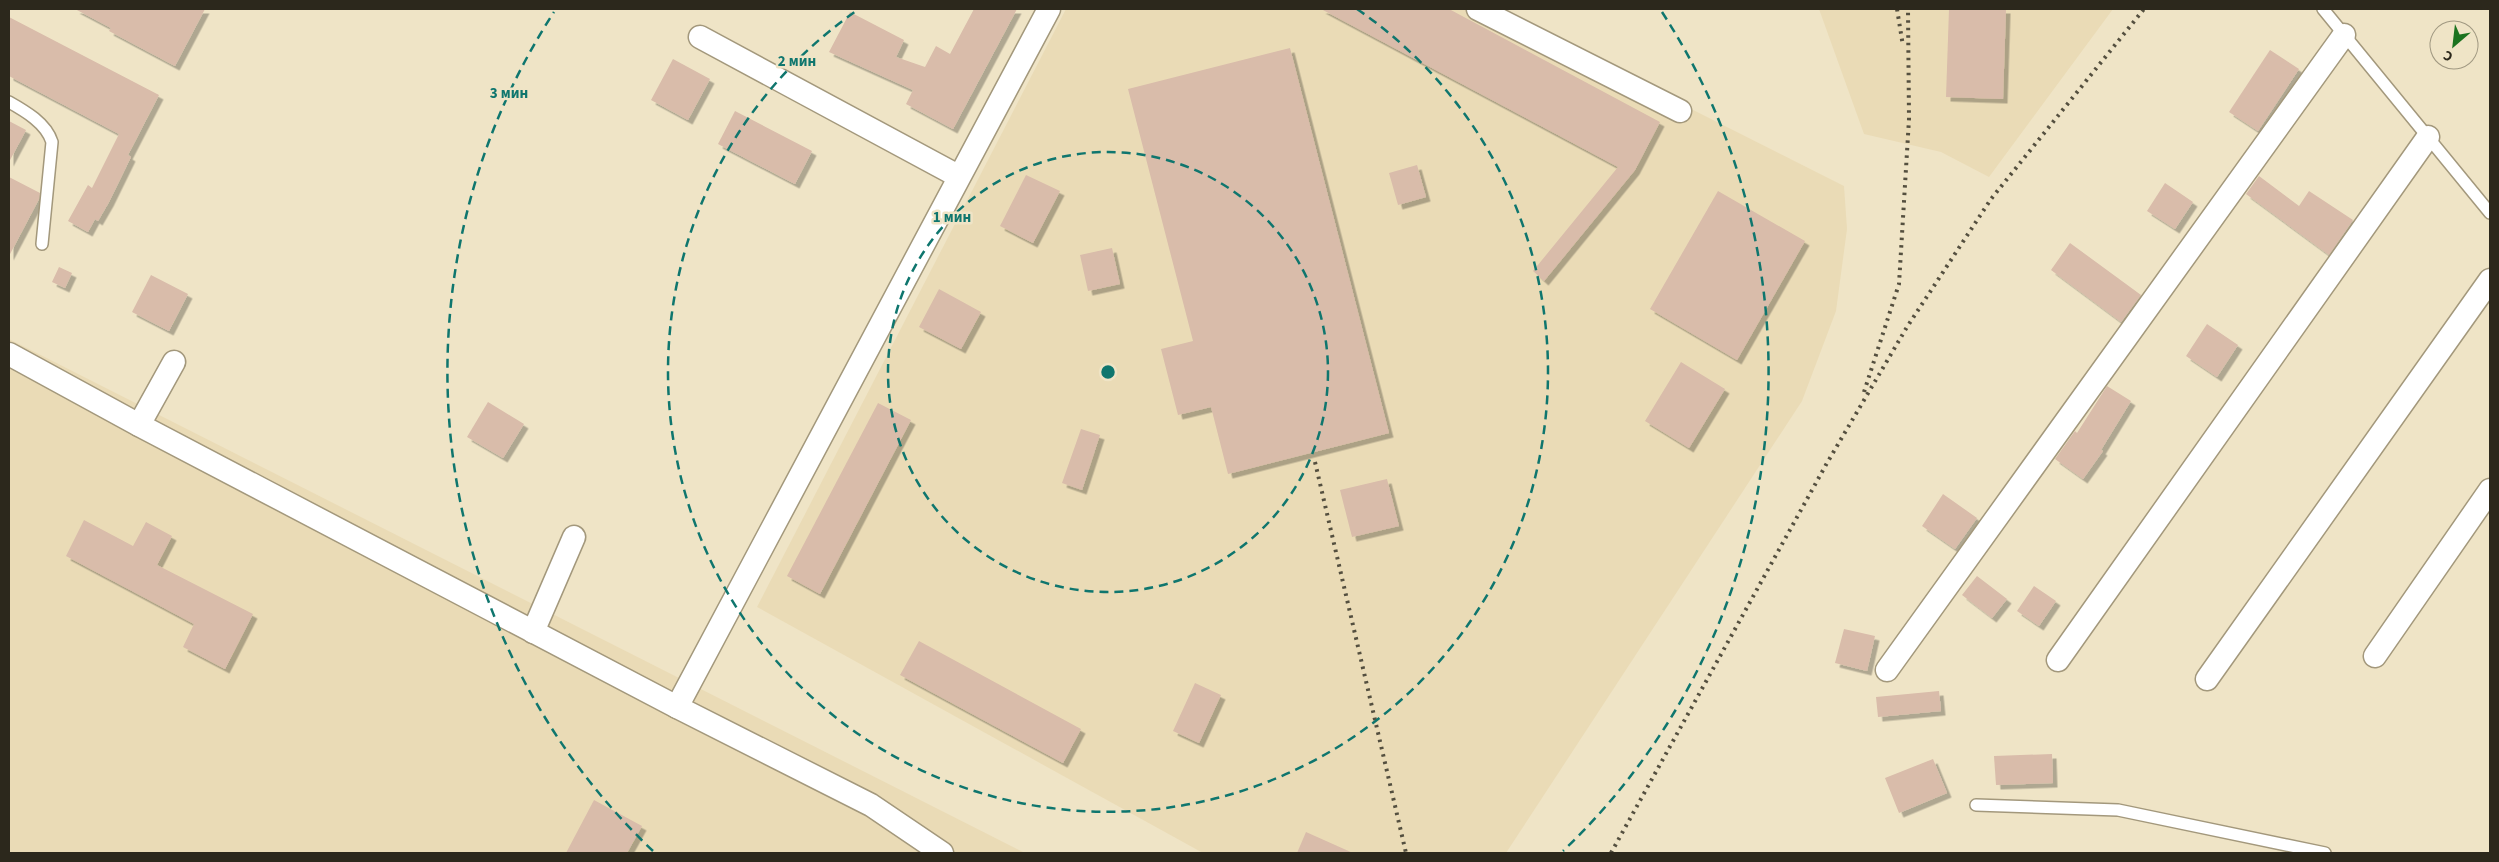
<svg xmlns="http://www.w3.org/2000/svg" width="2499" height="862" viewBox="0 0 2499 862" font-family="'Source Sans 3',sans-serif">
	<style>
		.built { fill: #eadbb6 }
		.building { fill: #d9bcaa; filter: url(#shadow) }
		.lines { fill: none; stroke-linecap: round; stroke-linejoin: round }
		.lane-casing { stroke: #a3987c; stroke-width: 14 }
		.street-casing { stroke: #a3987c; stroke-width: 25 }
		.lane { stroke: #fff; stroke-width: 11 }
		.street { stroke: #fff; stroke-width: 22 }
		.rail { stroke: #544f3f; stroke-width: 4; stroke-dasharray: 2.5 5; stroke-linecap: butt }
		.ring { fill: none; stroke: #0f766e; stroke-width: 2.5; stroke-dasharray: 9 6 }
		.centre { fill: #0f766e; stroke: #efe4c6; stroke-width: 2.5 }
		.ring-label { font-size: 15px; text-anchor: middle; font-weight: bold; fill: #0f766e; stroke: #efe4c6; stroke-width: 5; stroke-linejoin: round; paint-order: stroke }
	</style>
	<defs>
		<filter id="shadow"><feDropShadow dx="4.5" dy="4.5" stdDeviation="0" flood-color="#0004"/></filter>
	</defs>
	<rect width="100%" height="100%" fill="#efe4c6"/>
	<g class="built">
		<path d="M1066,9H1493L1844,186L1847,229L1836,311L1802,401L1506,853H1203L757,607Z"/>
		<path d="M1819,9H2113L1989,177L1941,152L1864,134Z"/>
		<path d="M9,339L1025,853H9Z"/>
	</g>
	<g class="building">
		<path d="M75,9H205L175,66L109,31L111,28Z"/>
		<path d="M974,9H1017L953,129L906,104L913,90L829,52L850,12L904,40L896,57L925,67L936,46L950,54Z"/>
		<path d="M1321,9H1449L1660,122L1635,170L1544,281L1533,271L1618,167Z"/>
		<path d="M1949,9H2006L2003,99L1946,97Z"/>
		<path d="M9,17L159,95L128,155L131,157L109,202L98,221L95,219L88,232L68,221L88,185L92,188L119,134L9,76Z"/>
		<path d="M1290,48L1389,433L1228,474L1211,407L1178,415L1161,349L1193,341L1128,89Z"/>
		<path d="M2270,50L2299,69L2258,131L2229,112Z"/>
		<path d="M673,59L710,79L688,120L651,100Z"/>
		<path d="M735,111L812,151L795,184L718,144Z"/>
		<path d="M9,121L26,130L9,162Z"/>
		<path d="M1417,165L1426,197L1398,205L1389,173Z"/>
		<path d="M1026,175L1060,191L1033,243L1000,226Z"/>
		<path d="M2259,176L2299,206L2309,191L2353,220L2329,255L2246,194Z"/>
		<path d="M9,177L40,193L39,199L9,256Z"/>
		<path d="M2165,183L2193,202L2175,229L2147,211Z"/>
		<path d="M1718,191L1805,241L1737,360L1650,309Z"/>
		<path d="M2070,243L2141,295L2121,322L2051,270Z"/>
		<path d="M1112,248L1120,284L1088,291L1080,255Z"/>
		<path d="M59,267L72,273L65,288L52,282Z"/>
		<path d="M151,275L188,294L169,331L132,312Z"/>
		<path d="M939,289L981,312L961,349L919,327Z"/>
		<path d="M2207,324L2238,345L2217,377L2186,356Z"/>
		<path d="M1681,362L1725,389L1689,448L1645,421Z"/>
		<path d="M2107,386L2131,401L2101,450L2103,451L2083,479L2055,459L2075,431L2077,433Z"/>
		<path d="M488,402L524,424L503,458L467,437Z"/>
		<path d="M878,403L911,420L820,594L787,576Z"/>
		<path d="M1081,429L1100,435L1082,490L1062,483Z"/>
		<path d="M1387,479L1399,526L1352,537L1340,490Z"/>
		<path d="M1943,494L1977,518L1955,549L1922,526Z"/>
		<path d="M84,520L133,546L146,522L172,536L157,565L253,614L225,669L183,647L194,624L66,556Z"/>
		<path d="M1977,576L2007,599L1992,618L1962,595Z"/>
		<path d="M2034,586L2056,601L2039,626L2017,611Z"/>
		<path d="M1844,629L1875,636L1867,671L1835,663Z"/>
		<path d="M919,641L1081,729L1063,763L900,675Z"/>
		<path d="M1195,683L1221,695L1199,743L1173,731Z"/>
		<path d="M1939,691L1941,711L1878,717L1876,697Z"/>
		<path d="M2052,754L2053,783L1996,785L1994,756Z"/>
		<path d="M1933,759L1947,793L1899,813L1885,778Z"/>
		<path d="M594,800L642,826L627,853H566Z"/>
		<path d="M1306,832L1353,853H1297Z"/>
	</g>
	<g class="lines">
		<defs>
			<g id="lane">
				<path d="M2323,9L2490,213"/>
				<path d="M9,102C25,111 46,123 52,142L42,244"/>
				<path d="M1976,805L2118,810L2325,853"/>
			</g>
			<g id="street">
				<path d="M1478,9L1680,111"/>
				<path d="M700,37L958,176"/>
				<path d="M9,354L139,425L677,707L871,805L942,853"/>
				<path d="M139,425L174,362"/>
				<path d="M533,632L574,537"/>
				<path d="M2375,656L2490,490"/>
				<path d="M2058,660L2428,137"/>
				<path d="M1887,670L2344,35"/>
				<path d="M2207,679L2490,280"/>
				<path d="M677,707L1049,9"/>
			</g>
		</defs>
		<use href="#lane" class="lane-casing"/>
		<use href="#street" class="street-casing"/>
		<use href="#lane" class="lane"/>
		<use href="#street" class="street"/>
		<g class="rail">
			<path d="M1897,9L1903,46"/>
			<path d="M1864,392L1899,284L1909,119L1908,9"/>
			<path d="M1315,462L1406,853"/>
			<path d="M1611,853L1827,463L1907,327L1991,199L2144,9"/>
		</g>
	</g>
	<g class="ring">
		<circle cx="1108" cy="372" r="220"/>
		<path d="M1357 9A440 440 0 1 1 859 9"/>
		<path d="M653 851A661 661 0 0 1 554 12M1662 12A661 661 0 0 1 1563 851"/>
	</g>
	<circle cx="1108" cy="372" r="8" class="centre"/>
	<g class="ring-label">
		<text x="797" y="66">2 мин</text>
		<text x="509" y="98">3 мин</text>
		<text x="952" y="222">1 мин</text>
	</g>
	<rect width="2499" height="862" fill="none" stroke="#2c281c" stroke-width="20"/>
	<g transform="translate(2454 45) rotate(208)"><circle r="24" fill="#efe4c6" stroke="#a19982"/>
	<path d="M0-4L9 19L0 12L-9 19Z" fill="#1b731f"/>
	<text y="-8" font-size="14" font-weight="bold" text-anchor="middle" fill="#2c281c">С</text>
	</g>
</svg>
